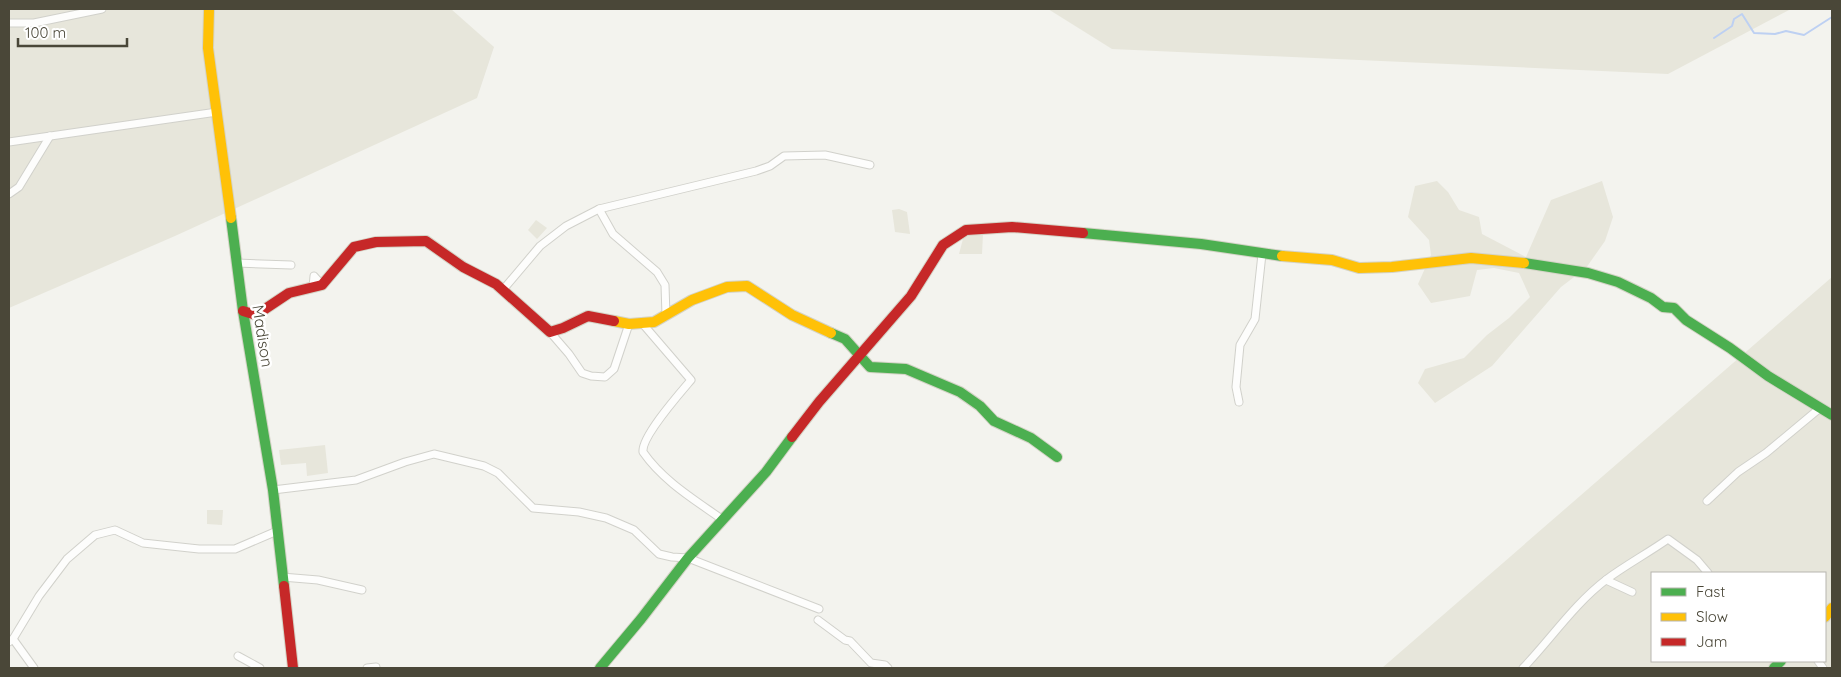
<svg xmlns="http://www.w3.org/2000/svg" width="1841" height="677" viewBox="0 0 1841 677" font-family="Quicksand,sans-serif">
	<style>
		.residential { fill: #e7e6db; fill-rule: evenodd }
		.lines { fill: none; stroke-linecap: round; stroke-linejoin: round }
		.stream { stroke: #bdd0f2; stroke-width: 2 }
		.street-casing { stroke: #d1d1cb; stroke-width: 9 }
		.fast-casing { stroke: #d4d3c6; stroke-width: 12 }
		.slow-casing { stroke: #d4d3c6; stroke-width: 12 }
		.jam-casing { stroke: #d4d3c6; stroke-width: 12 }
		.street { stroke: #fdfdfc; stroke-width: 7 }
		.fast { stroke: #4caf50; stroke-width: 10 }
		.slow { stroke: #ffc107; stroke-width: 10 }
		.jam { stroke: #c62828; stroke-width: 10 }
		.labels { text-anchor: middle; dominant-baseline: central; stroke-width: 5; stroke-linejoin: round; paint-order: stroke }
		.street-label { font-size: 16px; fill: #4a4738; stroke: #fff }
	</style>
	<rect width="100%" height="100%" fill="#f3f3ee"/>
	<g class="residential">
		<path d="M9,9H451L494,47L477,98L175,236L9,308Z"/>
		<path d="M1048,9H1791L1668,74L1112,49Z"/>
		<path d="M1437,181L1448,192L1459,210L1479,217L1482,234L1526,257L1551,200L1602,181L1613,217L1605,241L1586,268L1561,287L1492,366L1435,403L1418,383L1425,369L1464,358L1487,335L1509,318L1530,297L1519,273L1494,268L1477,270L1470,296L1431,303L1418,284L1431,255L1429,240L1408,217L1415,186Z"/>
		<path d="M899,209L907,212L910,234L895,232L892,210Z"/>
		<path d="M536,220L547,228L537,239L528,230Z"/>
		<path d="M983,234L982,254H959L964,235Z"/>
		<path d="M1832,277V668H1382ZM1652,573H1825V661H1652Z"/>
		<path d="M325,445L328,473L307,476L306,463L281,465L279,450Z"/>
		<path d="M207,510H223L222,525L207,524Z"/>
	</g>
	<g class="lines">
		<path class="stream" d="M1714,38L1732,26L1734,19L1742,14L1754,33L1775,34L1786,31L1804,35L1832,17"/>
		<defs>
			<g id="street">
				<path d="M9,23H34L102,9"/>
				<path d="M9,142L217,112"/>
				<path d="M9,194L19,187L50,136"/>
				<path d="M237,263L291,265"/>
				<path d="M313,287L314,276L322,285"/>
				<path d="M502,291L540,246L566,226L599,209"/>
				<path d="M666,316L665,285L657,272L613,234L599,209L756,171L770,166L784,156L825,155L870,165"/>
				<path d="M642,323L691,380C680,393 641,437 643,452C663,481 695,500 723,520"/>
				<path d="M550,332L569,354L582,373L591,376L605,377L614,369L629,324"/>
				<path d="M1239,402L1236,387L1240,345L1255,319L1262,254"/>
				<path d="M273,490L356,480L405,462L434,454L484,466L498,473L533,508L579,512L606,518L634,530L659,554L672,557L688,558L819,609"/>
				<path d="M1707,501L1738,472L1766,453L1820,408"/>
				<path d="M282,577L318,580L362,590"/>
				<path d="M1606,580L1632,592"/>
				<path d="M818,620L845,640L850,641L871,663L885,665L888,668"/>
				<path d="M13,639L34,668"/>
				<path d="M9,642L13,639L39,596L67,559L95,535L115,530L143,543L199,549H235L277,531"/>
				<path d="M238,656L260,668"/>
				<path d="M1818,661L1823,668"/>
				<path d="M367,668L376,667"/>
				<path d="M1523,668C1551,639 1574,604 1607,579C1626,565 1648,553 1668,539L1697,560L1708,573"/>
			</g>
			<g id="fast">
				<path d="M231,218L243,311L273,490L284,586"/>
				<path d="M1083,233L1201,244L1282,256"/>
				<path d="M1524,263L1588,273L1618,282L1651,298L1663,307L1674,308L1686,320L1730,348L1768,376L1832,415"/>
				<path d="M831,333L845,339L870,367L906,369L960,392L980,406L994,421L1031,438L1057,457"/>
				<path d="M600,668L641,619L688,558L766,472L792,437"/>
				<path d="M1774,668L1781,661"/>
			</g>
			<g id="slow">
				<path d="M209,9L208,48L231,218"/>
				<path d="M1282,256L1332,260L1359,268L1392,267L1471,258L1524,263"/>
				<path d="M614,321L629,324L654,322L692,300L727,287L747,286L792,315L831,333"/>
				<path d="M1825,617L1832,608"/>
			</g>
			<g id="jam">
				<path d="M243,311L256,315L289,293L322,285L354,247L376,242L426,241L463,267L496,284L550,332L563,328L588,316L614,321"/>
				<path d="M792,437L819,402L911,296L943,245L966,230L1012,227L1083,233"/>
				<path d="M284,586L293,668"/>
			</g>
		</defs>
		<use href="#street" class="street-casing"/>
		<use href="#fast" class="fast-casing"/>
		<use href="#slow" class="slow-casing"/>
		<use href="#jam" class="jam-casing"/>
		<use href="#street" class="street"/>
		<use href="#fast" class="fast"/>
		<use href="#slow" class="slow"/>
		<use href="#jam" class="jam"/>
	</g>
	<g class="labels">
		<g class="street-label">
			<text transform="translate(263 336) rotate(81)">Madison</text>
		</g>
	</g>
	<rect width="1841" height="677" fill="none" stroke="#4a4738" stroke-width="20"/>
	<rect x="1651" y="572" width="175" height="90" fill="#ffffff" stroke="#b7b5af"/>
	<rect x="1661" y="588" width="25" height="8" fill="#4caf50" stroke="#b7b5af"/>
	<text x="1696" y="597" font-size="15" fill="#4a4738">Fast</text>
	<rect x="1661" y="613" width="25" height="8" fill="#ffc107" stroke="#b7b5af"/>
	<text x="1696" y="622" font-size="15" fill="#4a4738">Slow</text>
	<rect x="1661" y="638" width="25" height="8" fill="#c62828" stroke="#b7b5af"/>
	<text x="1696" y="647" font-size="15" fill="#4a4738">Jam</text>
	<path d="M18 38v8h109v-8" fill="none" stroke="#4a4738" stroke-width="2.5"/>
	<text x="25" y="38" font-size="15" fill="#4a4738" stroke="#ffffff" stroke-width="4" paint-order="stroke">100 m</text>
</svg>
